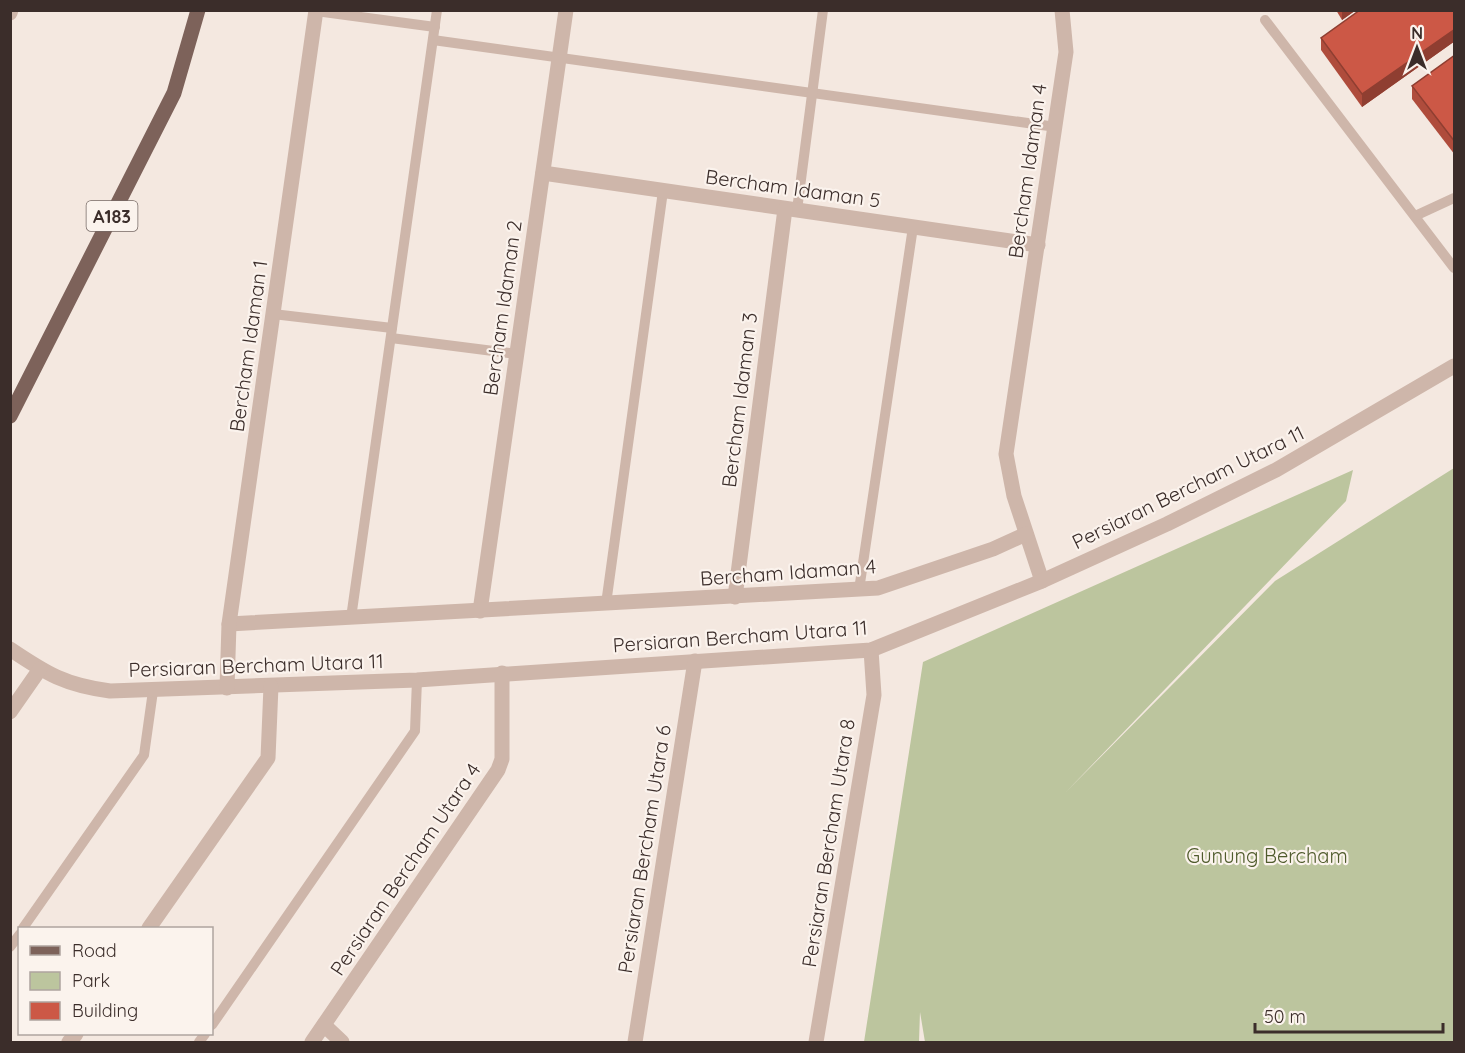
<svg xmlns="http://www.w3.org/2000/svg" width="1465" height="1053" viewBox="0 0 1465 1053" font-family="Quicksand,sans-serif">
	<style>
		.green { fill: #bcc59e }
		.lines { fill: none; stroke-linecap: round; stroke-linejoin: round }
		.lane { stroke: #ceb6aa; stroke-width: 10 }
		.street { stroke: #ceb6aa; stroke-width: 15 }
		.primary { stroke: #7d625a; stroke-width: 15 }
		.wall { fill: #af4c3c }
		.shaded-wall { fill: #8f3e31 }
		.building { fill: #cc5846; stroke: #8f3e31; stroke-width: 1.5 }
		.labels { text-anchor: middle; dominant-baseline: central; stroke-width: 4.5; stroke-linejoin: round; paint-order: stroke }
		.shield { fill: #fbf3ed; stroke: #756864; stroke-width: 1.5 }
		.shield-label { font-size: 18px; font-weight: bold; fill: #3b2d2a }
		.street-label { font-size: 20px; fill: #3b2d2a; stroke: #fbf3ed }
		.park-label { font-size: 20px; fill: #4f5b2c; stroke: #fbf3ed }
	</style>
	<rect width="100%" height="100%" fill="#f4e8e0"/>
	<path class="green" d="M1454,468V1042H925L920,1012L919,1042H864L923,662L1353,470L1346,501L1065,793L1275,581Z"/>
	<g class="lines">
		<g class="lane">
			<path d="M316,11L435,27"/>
			<path d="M1265,20L1454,268"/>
			<path d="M433,40L1056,127"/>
			<path d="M797,210L823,10"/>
			<path d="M1415,216L1454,198"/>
			<path d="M273,314L392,328"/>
			<path d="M391,338L517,354"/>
			<path d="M859,590L913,227"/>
			<path d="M606,604L663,191"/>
			<path d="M351,618L437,10"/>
			<path d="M23,928L144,755L153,691"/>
			<path d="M10,947L20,934"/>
			<path d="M212,1025L415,731L417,680"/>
			<path d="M199,1042L205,1034"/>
		</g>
		<g class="street">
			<path d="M10,13L11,10"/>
			<path d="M543,173L1038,245"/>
			<path d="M1042,581L1014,496L1006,454L1066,52L1062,10"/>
			<path d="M735,597L785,209"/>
			<path d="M480,611L566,10"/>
			<path d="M229,624L878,588L993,549L1026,534"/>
			<path d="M10,649C47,674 65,685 110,691L417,680L871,650L1042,581L1167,524L1276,470L1454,366"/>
			<path d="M227,688L229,624L316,10"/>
			<path d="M10,712L40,669"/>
			<path d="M149,928L268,758L271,686"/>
			<path d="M324,1025L342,1042"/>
			<path d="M69,1042L76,1034"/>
			<path d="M312,1042L498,770L502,759V673"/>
			<path d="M635,1042L695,661"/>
			<path d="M816,1042L874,695L871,650"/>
		</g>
		<path class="primary" d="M10,416L174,93L198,10"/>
	</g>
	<g class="wall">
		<path d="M1336,10H1356L1342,20Z"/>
		<path d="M1455,10V41L1362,107L1321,50V38Z"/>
		<path d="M1455,55V155L1412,99V86Z"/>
	</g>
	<g class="shaded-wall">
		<path d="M1342,10H1356L1342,20Z"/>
		<path d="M1455,29V41L1362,107V94Z"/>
	</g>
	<g class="building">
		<path d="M1360,10H1455V29L1362,94L1321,38Z"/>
		<path d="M1455,55V142L1412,86Z"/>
	</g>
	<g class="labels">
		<rect class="shield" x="86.5" y="201" width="51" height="30" rx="4.5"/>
		<g class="shield-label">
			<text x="112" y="216">A183</text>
		</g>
		<g class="street-label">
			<text transform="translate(1027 171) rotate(-82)">Bercham Idaman 4</text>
			<text transform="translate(793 188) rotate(8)">Bercham Idaman 5</text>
			<text transform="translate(502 308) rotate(-82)">Bercham Idaman 2</text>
			<text transform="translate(248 346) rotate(-82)">Bercham Idaman 1</text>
			<text transform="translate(739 400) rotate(-83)">Bercham Idaman 3</text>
			<text transform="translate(1188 487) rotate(-26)">Persiaran Bercham Utara 11</text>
			<text transform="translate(788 572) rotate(-4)">Bercham Idaman 4</text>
			<text transform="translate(740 636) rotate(-4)">Persiaran Bercham Utara 11</text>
			<text transform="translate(256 665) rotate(-2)">Persiaran Bercham Utara 11</text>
			<text transform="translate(828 843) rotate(-81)">Persiaran Bercham Utara 8</text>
			<text transform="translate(644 849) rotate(-81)">Persiaran Bercham Utara 6</text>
			<text transform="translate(405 869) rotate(-56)">Persiaran Bercham Utara 4</text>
		</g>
		<g class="park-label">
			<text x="1267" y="855">Gunung Bercham</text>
		</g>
	</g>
	<rect width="1465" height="1053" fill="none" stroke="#3b2d2a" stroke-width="24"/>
	<rect x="18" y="927" width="195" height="108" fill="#fbf3ed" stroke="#aea49f" stroke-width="1.5"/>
	<rect x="30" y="946" width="30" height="9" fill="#7d625a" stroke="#aea49f" stroke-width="1.5"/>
	<text x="72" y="957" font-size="18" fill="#3b2d2a">Road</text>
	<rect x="30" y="972" width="30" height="18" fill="#bcc59e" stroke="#aea49f" stroke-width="1.5"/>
	<text x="72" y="987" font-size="18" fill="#3b2d2a">Park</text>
	<rect x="30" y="1002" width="30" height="18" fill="#cc5846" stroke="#aea49f" stroke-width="1.5"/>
	<text x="72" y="1017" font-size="18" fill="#3b2d2a">Building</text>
	<g transform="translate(1417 48)" stroke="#fbf3ed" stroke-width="4.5" paint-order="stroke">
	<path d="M0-4.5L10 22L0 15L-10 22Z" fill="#3b2d2a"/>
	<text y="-9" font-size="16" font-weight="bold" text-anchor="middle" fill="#3b2d2a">N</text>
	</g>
	<path d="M1255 1023v9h188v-9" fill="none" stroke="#3b2d2a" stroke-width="3"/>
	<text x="1264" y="1023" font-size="18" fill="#3b2d2a" stroke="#fbf3ed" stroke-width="4.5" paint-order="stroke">50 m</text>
</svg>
